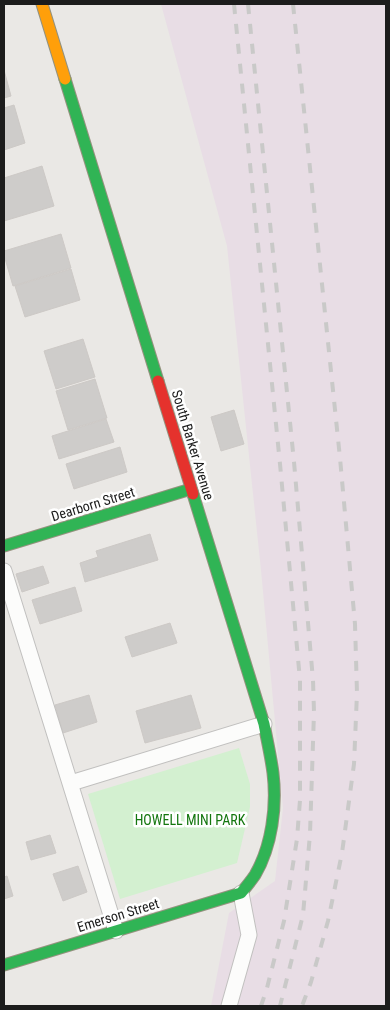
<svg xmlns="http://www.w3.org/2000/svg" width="390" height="1010" viewBox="0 0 390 1010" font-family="'Roboto Condensed',sans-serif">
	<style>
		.industrial { fill: #e8dde5 }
		.park { fill: #d3f0d0 }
		.building { fill: #ceccca; stroke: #cdc9c6 }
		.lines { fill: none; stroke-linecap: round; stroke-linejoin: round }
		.lane-casing { stroke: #c1c0bf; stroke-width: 17 }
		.fast-casing { stroke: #94927e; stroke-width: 13 }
		.slow-casing { stroke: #94927e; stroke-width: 13 }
		.jam-casing { stroke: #94927e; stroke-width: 13 }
		.lane { stroke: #fcfcfb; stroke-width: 15 }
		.fast { stroke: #30b455; stroke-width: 11 }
		.slow { stroke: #ff9f0a; stroke-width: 11 }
		.jam { stroke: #e5322d; stroke-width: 11 }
		.rail { stroke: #c9c9c8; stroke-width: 4; stroke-dasharray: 10 10; stroke-linecap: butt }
		.labels { text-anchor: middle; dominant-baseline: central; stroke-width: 5; stroke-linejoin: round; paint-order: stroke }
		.street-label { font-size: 14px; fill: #1c1c1c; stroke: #fff }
		.park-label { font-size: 14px; fill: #13760e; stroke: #fff }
	</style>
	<rect width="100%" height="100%" fill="#eae8e5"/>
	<path class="industrial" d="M161,4H386V1006H211L229,913L275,881L283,808L261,570L227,246Z"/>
	<path class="park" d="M239,748L250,784V807L237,863L120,899L88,794Z"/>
	<g class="building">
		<path d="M4,70L11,96L4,98Z"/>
		<path d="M14,105L25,143L4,150V108Z"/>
		<path d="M42,166L54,206L4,221V178Z"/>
		<path d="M61,234L71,268L13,286L4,255V251Z"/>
		<path d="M71,269L80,300L25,317L15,286Z"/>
		<path d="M83,339L95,377L56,389L44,351Z"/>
		<path d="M95,379L107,418L68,430L56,391Z"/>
		<path d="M234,410L244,444L221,451L211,417Z"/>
		<path d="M106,419L114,442L59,459L52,436Z"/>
		<path d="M120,447L127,472L74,489L66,464Z"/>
		<path d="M150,534L158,560L85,582L80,563L98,557L96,551Z"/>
		<path d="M43,566L49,583L22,592L16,574Z"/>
		<path d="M75,587L82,611L40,624L32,600Z"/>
		<path d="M170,623L177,643L132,657L125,637Z"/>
		<path d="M89,695L97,722L63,733L55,705Z"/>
		<path d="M191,695L201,728L145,743L136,711Z"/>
		<path d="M50,835L56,853L31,860L26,842Z"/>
		<path d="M78,866L87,892L63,901L53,874Z"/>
		<path d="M7,876L13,896L4,899V877Z"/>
	</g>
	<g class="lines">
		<defs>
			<g id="lane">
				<path d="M4,571L116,931"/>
				<path d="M71,783L264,724"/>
				<path d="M229,1006L249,935L241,893"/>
			</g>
			<g id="fast">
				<path d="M65,79L158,381"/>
				<path d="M4,546L191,489"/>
				<path d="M4,965L241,893C246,887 251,881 255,875C272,846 277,806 273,773C271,757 267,740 264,724L193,494"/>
			</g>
			<path id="slow" d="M42,4L65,79"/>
			<path id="jam" d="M158,381L193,494"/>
		</defs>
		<use href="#lane" class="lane-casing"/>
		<use href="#fast" class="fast-casing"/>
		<use href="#slow" class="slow-casing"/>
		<use href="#jam" class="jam-casing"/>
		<use href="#lane" class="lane"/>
		<use href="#fast" class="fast"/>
		<use href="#slow" class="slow"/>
		<use href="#jam" class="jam"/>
		<g class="rail">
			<path d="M234,4L280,464L300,680V800L297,839L284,921L267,988L261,1006"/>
			<path d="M248,4L294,462L313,680L314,712L310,834L303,915L280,1006"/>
			<path d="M293,4L340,458L355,624L357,693L354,764L342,853L328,921L311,982L302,1006"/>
		</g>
	</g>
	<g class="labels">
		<g class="street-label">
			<text transform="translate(193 445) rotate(73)">South Barker Avenue</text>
			<text transform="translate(93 504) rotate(-17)">Dearborn Street</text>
			<text transform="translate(118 915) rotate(-17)">Emerson Street</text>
		</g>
		<g class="park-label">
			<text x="190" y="820">HOWELL MINI PARK</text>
		</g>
	</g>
	<rect width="390" height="1010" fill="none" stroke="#1c1c1c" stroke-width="10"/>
</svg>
